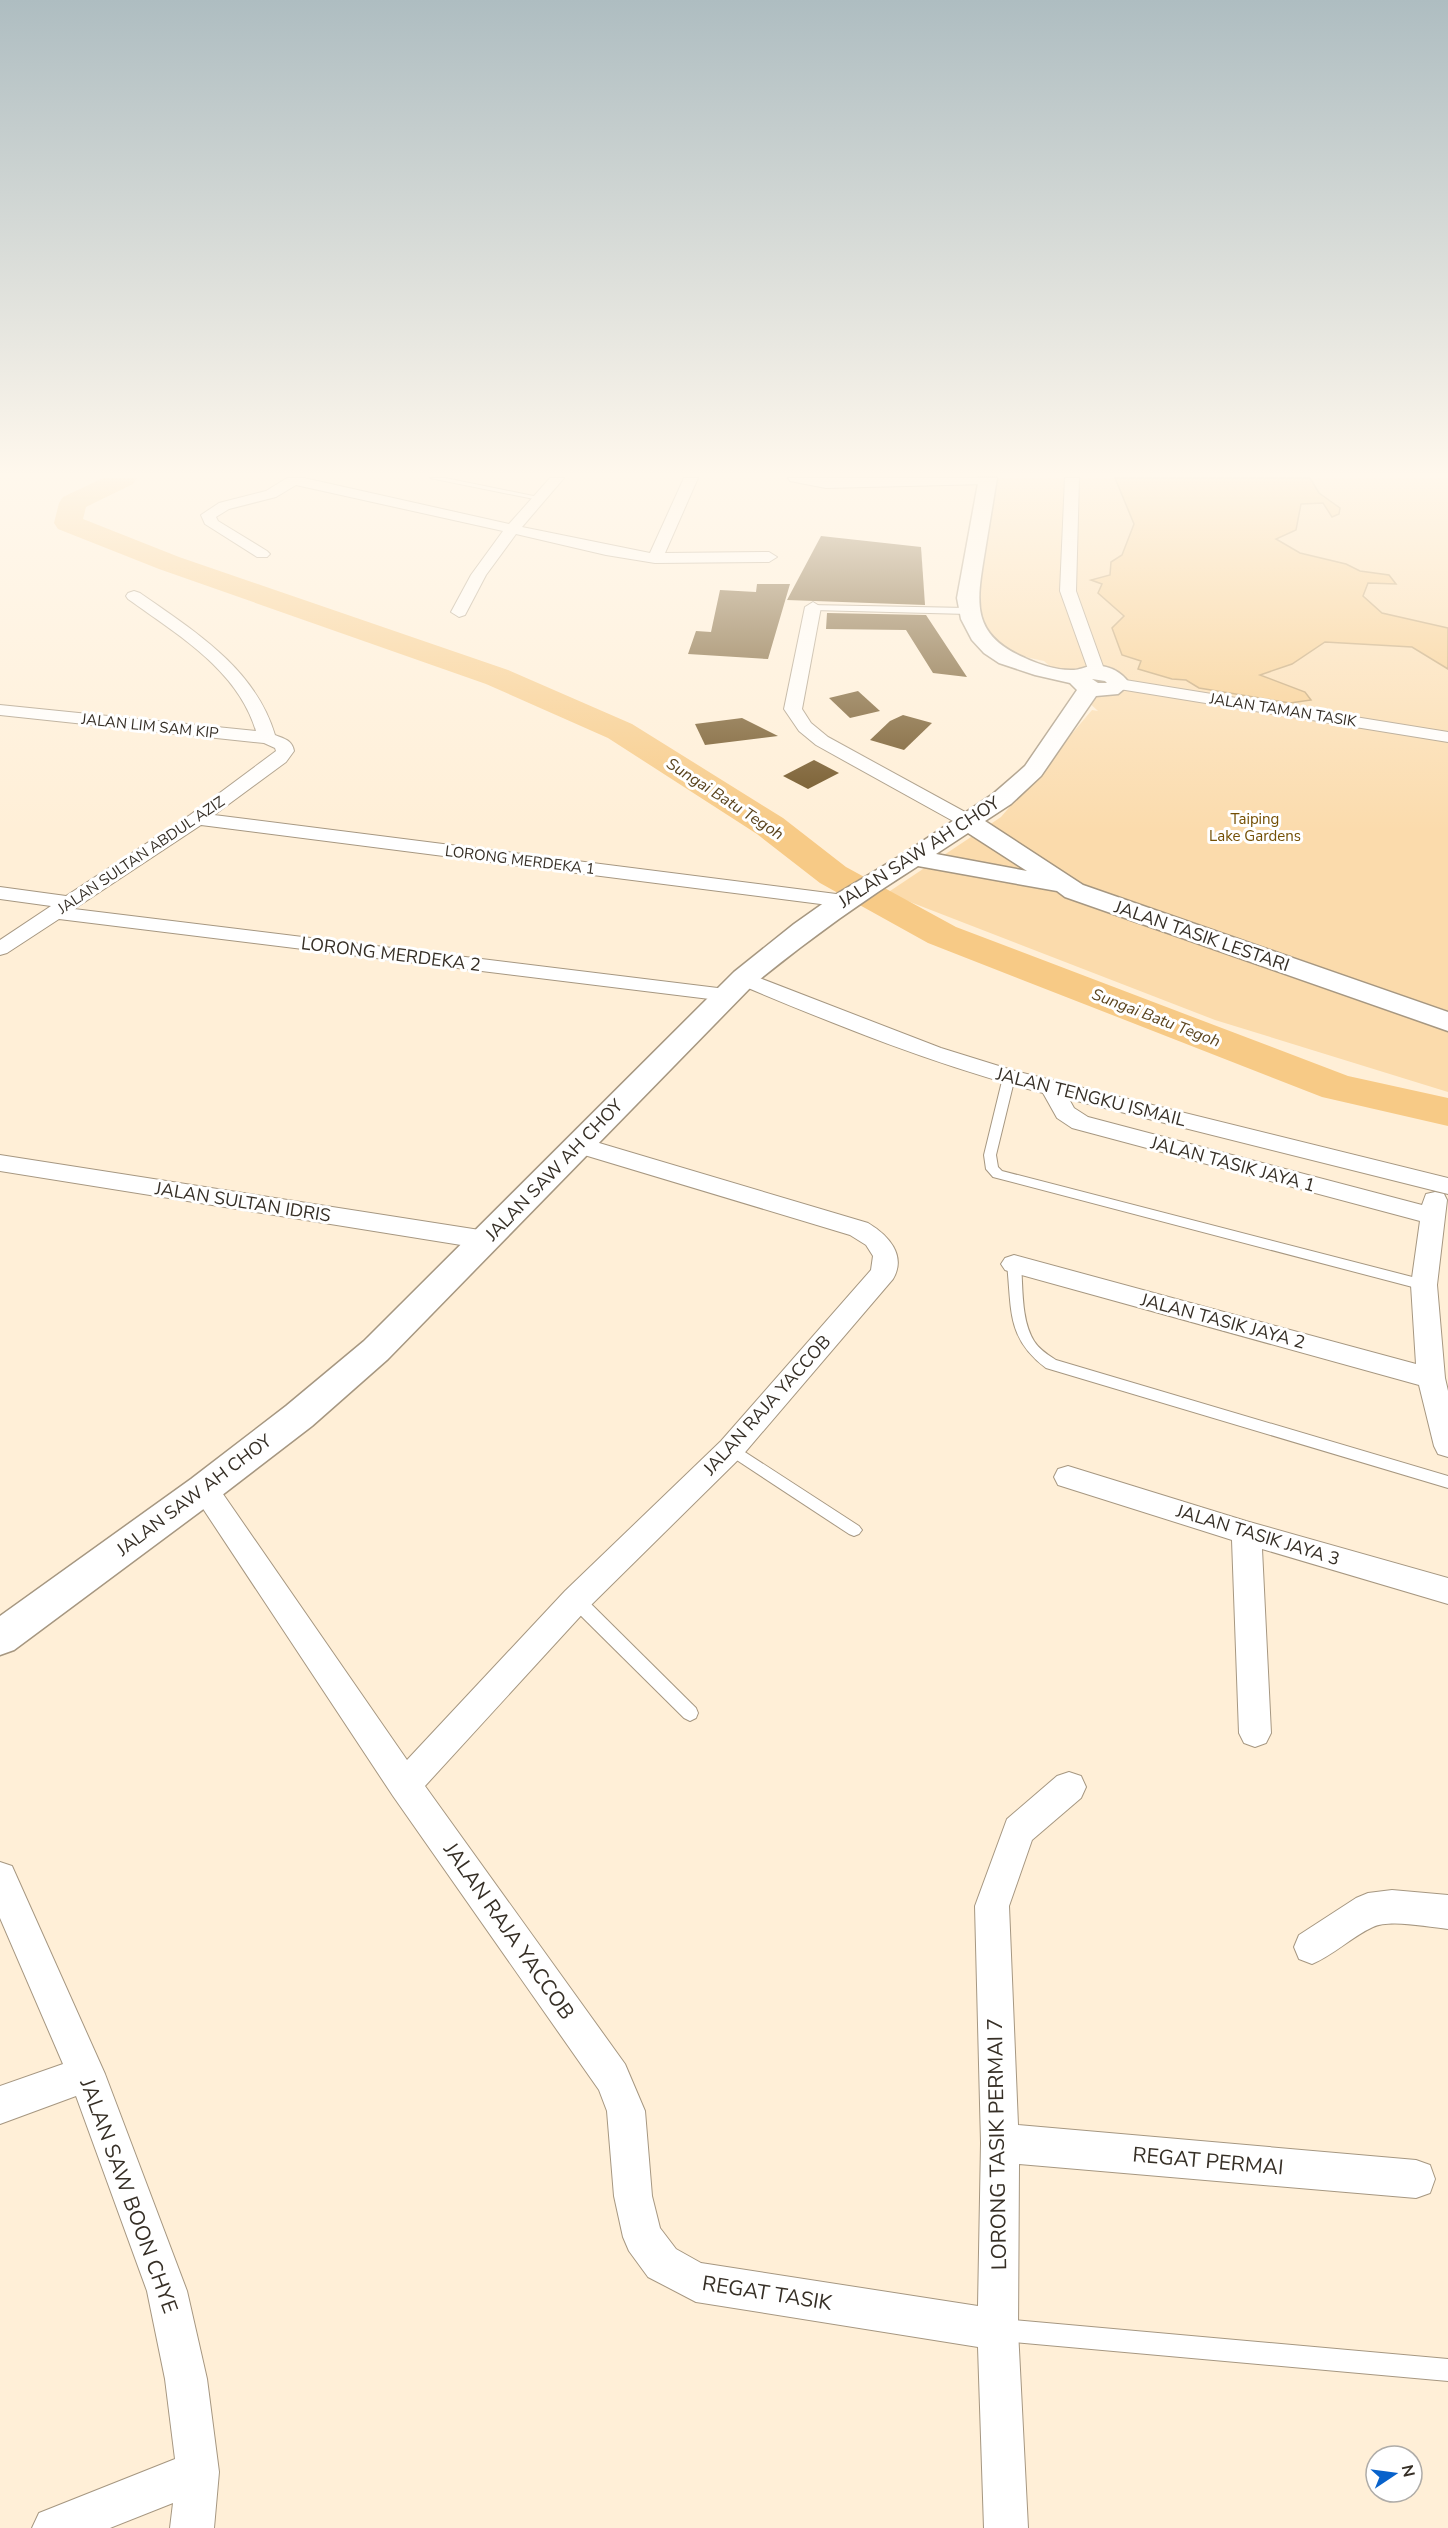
<svg xmlns="http://www.w3.org/2000/svg" width="1448" height="2528" viewBox="0 0 1448 2528" font-family="'Nunito Sans',sans-serif">
	<style>
		.green { fill: #fbdbac }
		.water { fill: #f7ca86; stroke: #bd9c69; stroke-width: 1.5 }
		.lines { fill: none; stroke-linecap: round; stroke-linejoin: round }
		.river { fill: #f7ca86; fill-rule: evenodd }
		.building { fill: #6e5121 }
		.lane-casing { stroke: #a69781; stroke-width: 2 }
		.street-casing { stroke: #a69781; stroke-width: 2 }
		.secondary-casing { stroke: #a69781; stroke-width: 3 }
		.lane { fill: #fff; fill-rule: evenodd }
		.street { fill: #fff; fill-rule: evenodd }
		.secondary { fill: #fff; fill-rule: evenodd }
		.labels { text-anchor: middle; dominant-baseline: central; stroke-width: 6; stroke-linejoin: round; paint-order: stroke }
		.far-street-label { font-size: 15px; fill: #362f26; stroke: #fff }
		.far-park-label { font-size: 15px; fill: #734f04; stroke: #fff }
		.far-water-label { font-size: 16px; font-style: italic; fill: #5b441e; stroke: #fff }
		.street-label { font-size: 18px; fill: #362f26; stroke: #fff }
		.near-street-label { font-size: 21px; fill: #362f26; stroke: #fff }
	</style>
	<rect width="100%" height="100%" fill="#ffefd7"/>
	<path class="green" d="M995,478H1448V1092L1215,1020L887,893L1001,817L1092,710L1098,711L1044,661L1007,653L972,614Z"/>
	<path class="water" d="M1115,478H1310L1319,493L1340,508L1339,514L1332,517L1323,503L1301,504L1296,530L1276,539L1300,553L1346,564L1360,571L1389,575L1396,584L1368,583L1363,596L1382,613L1448,628V669L1412,647L1325,642L1292,664L1260,675L1305,692L1311,700L1290,703L1199,688L1186,680L1172,679L1138,669L1141,661L1122,655L1112,628L1124,616L1098,593L1102,584L1091,580L1110,575L1111,562L1122,555L1134,524Z"/>
	<g class="lines">
		<path class="river" d="M103,478H137L133,484L86,507L83,519L179,557L508,670L632,724L783,818L846,867L956,927L1348,1076L1448,1098V1126L1322,1097L928,943L820,883L757,834L608,738L486,684L159,569L58,529L54,523L59,503L63,497Z"/>
	</g>
	<g class="building">
		<path d="M821,536L921,547L925,605L787,600Z"/>
		<path d="M757,584H790L768,659L688,654L696,631L711,632L720,590L756,592Z"/>
		<path d="M827,613L926,615L967,677L933,673L906,630L826,629Z"/>
		<path d="M858,691L880,711L850,718L829,698Z"/>
		<path d="M903,715L932,723L904,750L870,740L890,721Z"/>
		<path d="M742,718L778,736L705,745L695,724Z"/>
		<path d="M814,760L839,773L808,789L783,776Z"/>
	</g>
	<g class="lines">
		<defs>
			<g id="lane">
				<path d="M430,478H445L543,498L539,500Z"/>
				<path d="M810,605L968,608L972,611L968,614L813,610L809,607Z"/>
				<path d="M1009,1073L1015,1077L996,1155L998,1167L1002,1171L1424,1280L1431,1285L1424,1290L993,1177L986,1169L984,1155L1003,1077Z"/>
				<path d="M1014,1259L1021,1264C1023,1288 1021,1320 1034,1341C1039,1349 1048,1355 1056,1360L1448,1476V1488L1046,1368C1006,1338 1012,1309 1007,1264Z"/>
				<path d="M731,1443L859,1526L862,1530L859,1534L854,1536L849,1534L726,1453L724,1449L726,1445Z"/>
				<path d="M576,1593L582,1595L696,1708L698,1713L696,1718L690,1721L684,1718L570,1605L568,1600L570,1595Z"/>
				<path d="M1002,2319L1448,2359V2381L1002,2341L994,2338L991,2330L994,2322Z"/>
			</g>
			<g id="street">
				<path d="M287,478H304L509,524L550,478H564L522,527L650,553L684,478H698L665,553L769,552L777,557L769,562L655,563L606,555L516,534L486,575L465,615L459,617L451,612L471,575L503,531L296,485L276,497L229,509L216,517L218,521L267,551L270,554L267,557H257L205,524L201,515L219,503L266,491Z"/>
				<path d="M788,478H994L995,480L988,484L826,488L790,481Z"/>
				<path d="M1065,478H1079L1076,591L1105,672L1103,676H1091L1089,672L1060,591Z"/>
				<path d="M134,591L140,593C194,631 255,668 275,735C285,739 292,740 294,751L286,762L214,815L844,895L851,897L854,901L851,905L844,907L201,825L74,909L726,989L734,990L737,995L734,1000L726,1001L59,919L7,953L0,955V940L51,906L0,899V887L66,896L190,815L276,751L275,748L264,743L0,715V705L256,731C238,670 178,635 128,599L126,596L128,593Z"/>
				<path d="M813,602L821,607L802,709L811,723L828,737L976,818L979,822L976,826H962L816,745L799,731L784,709L805,607Z"/>
				<path d="M1119,679L1448,732V742L1113,688L1110,684L1113,680Z"/>
				<path d="M744,972L941,1048L1015,1071L1448,1178V1194L1069,1099L1074,1108L1088,1117L1422,1205L1426,1194L1435,1192L1444,1194L1447,1200L1437,1285L1445,1378L1448,1391V1457L1438,1454L1434,1446L1419,1385L1014,1273L1005,1270L1001,1264L1005,1258L1014,1255L1416,1364L1411,1285L1420,1221L1072,1128L1057,1118L1043,1093C937,1066 836,1025 736,983L733,978L736,973Z"/>
				<path d="M579,1137L868,1223C888,1235 907,1255 893,1279L741,1457L587,1609L425,1786L625,2064L645,2111L652,2196L660,2228L676,2249L701,2263L978,2306L981,2143L975,1906L1007,1819L1057,1776L1069,1772L1081,1776L1086,1787L1081,1798L1032,1840L1009,1906L1018,2125L1416,2160L1430,2165L1435,2179L1430,2193L1416,2198L1019,2164L1018,2330L1028,2528H984L978,2347L696,2302L648,2277L629,2251L623,2237L614,2196L607,2111L599,2090L393,1796L190,1489L194,1481L204,1478L214,1481L407,1760L565,1591L721,1441L871,1270L873,1256L866,1245L850,1235L571,1151L567,1145L571,1139Z"/>
				<path d="M0,1155L486,1231L495,1234L499,1240L495,1246L486,1249L0,1171Z"/>
				<path d="M1068,1466L1246,1521L1448,1578V1604L1262,1549L1271,1733L1266,1743L1255,1747L1244,1743L1239,1733L1232,1540L1058,1485L1054,1477L1058,1469Z"/>
				<path d="M0,1862L12,1866L105,2074L187,2291L207,2379L219,2472L214,2528H170L173,2503L110,2528H32L39,2513L175,2459L165,2379L147,2291L76,2096L0,2124V2086L63,2064L0,1918Z"/>
				<path d="M1392,1890L1448,1895V1929C1429,1927 1390,1919 1373,1927C1351,1937 1334,1955 1312,1964L1299,1959L1294,1947L1299,1935L1356,1898L1368,1893Z"/>
			</g>
			<path id="secondary" d="M979,478H997C993,502 989,527 985,551C977,601 969,634 1025,658C1038,664 1058,671 1074,670C1078,670 1085,667 1091,666C1107,664 1121,671 1130,684L1118,694L1096,696L1041,776L1011,804L985,821L1083,885L1448,1012V1031L1065,897L1057,891L918,866C859,903 808,940 754,984L388,1359L312,1426L217,1499L14,1650L0,1655V1616L191,1479L286,1406L364,1341L734,972L794,924L835,895L905,853L993,794L1025,766L1077,690L1070,683L1035,675L999,663L984,653L972,640L961,619L957,598ZM1092,679L1105,681L1107,683H1098ZM968,833L1027,871L936,854Z"/>
		</defs>
		<use href="#lane" class="lane-casing"/>
		<use href="#street" class="street-casing"/>
		<use href="#secondary" class="secondary-casing"/>
		<use href="#lane" class="lane"/>
		<use href="#street" class="street"/>
		<use href="#secondary" class="secondary"/>
	</g>
	<linearGradient id="sky" x2="0" y2="1"><stop stop-color="#aebdc1"/><stop offset="0.57" stop-color="#fff8ed"/><stop offset="1" stop-color="#fff8ed" stop-opacity="0"/></linearGradient>
	<rect width="1448" height="832" fill="url(#sky)"/>
	<g class="labels">
		<g class="far-street-label">
			<text transform="translate(1283 710) rotate(9)">JALAN TAMAN TASIK</text>
			<text transform="translate(150 726) rotate(6)">JALAN LIM SAM KIP</text>
			<text transform="translate(141 855) rotate(-34)">JALAN SULTAN ABDUL AZIZ</text>
			<text transform="translate(520 860) rotate(7)">LORONG MERDEKA 1</text>
		</g>
		<g class="far-park-label">
			<text x="1255" y="819">Taiping<tspan x="1255" dy="17">Lake Gardens</tspan></text>
		</g>
		<g class="far-water-label">
			<text transform="translate(725 799) rotate(33)">Sungai Batu Tegoh</text>
			<text transform="translate(1156 1018) rotate(21)">Sungai Batu Tegoh</text>
		</g>
		<g class="street-label">
			<text transform="translate(919 852) rotate(-33)">JALAN SAW AH CHOY</text>
			<text transform="translate(1202 936) rotate(19)">JALAN TASIK LESTARI</text>
			<text transform="translate(391 954) rotate(7)">LORONG MERDEKA 2</text>
			<text transform="translate(1091 1097) rotate(14)">JALAN TENGKU ISMAIL</text>
			<text transform="translate(1233 1164) rotate(15)">JALAN TASIK JAYA 1</text>
			<text transform="translate(554 1170) rotate(-46)">JALAN SAW AH CHOY</text>
			<text transform="translate(243 1202) rotate(9)">JALAN SULTAN IDRIS</text>
			<text transform="translate(1223 1321) rotate(15)">JALAN TASIK JAYA 2</text>
			<text transform="translate(767 1405) rotate(-48)">JALAN RAJA YACCOB</text>
			<text transform="translate(194 1495) rotate(-37)">JALAN SAW AH CHOY</text>
			<text transform="translate(1258 1535) rotate(17)">JALAN TASIK JAYA 3</text>
		</g>
		<g class="near-street-label">
			<text transform="translate(509 1931) rotate(55)">JALAN RAJA YACCOB</text>
			<text transform="translate(997 2144) rotate(-91)">LORONG TASIK PERMAI 7</text>
			<text transform="translate(1208 2161) rotate(5)">REGAT PERMAI</text>
			<text transform="translate(129 2196) rotate(70)">JALAN SAW BOON CHYE</text>
			<text transform="translate(767 2293) rotate(9)">REGAT TASIK</text>
		</g>
	</g>
	<g transform="translate(1394 2474) rotate(77)"><circle r="28" fill="#ffffff" stroke="#afaca8" stroke-width="1.5"/>
	<path d="M0-4.5L10 22L0 15L-10 22Z" fill="#0862cb"/>
	<text y="-9" font-size="16" font-weight="bold" text-anchor="middle" fill="#362f26">N</text>
	</g>
</svg>
